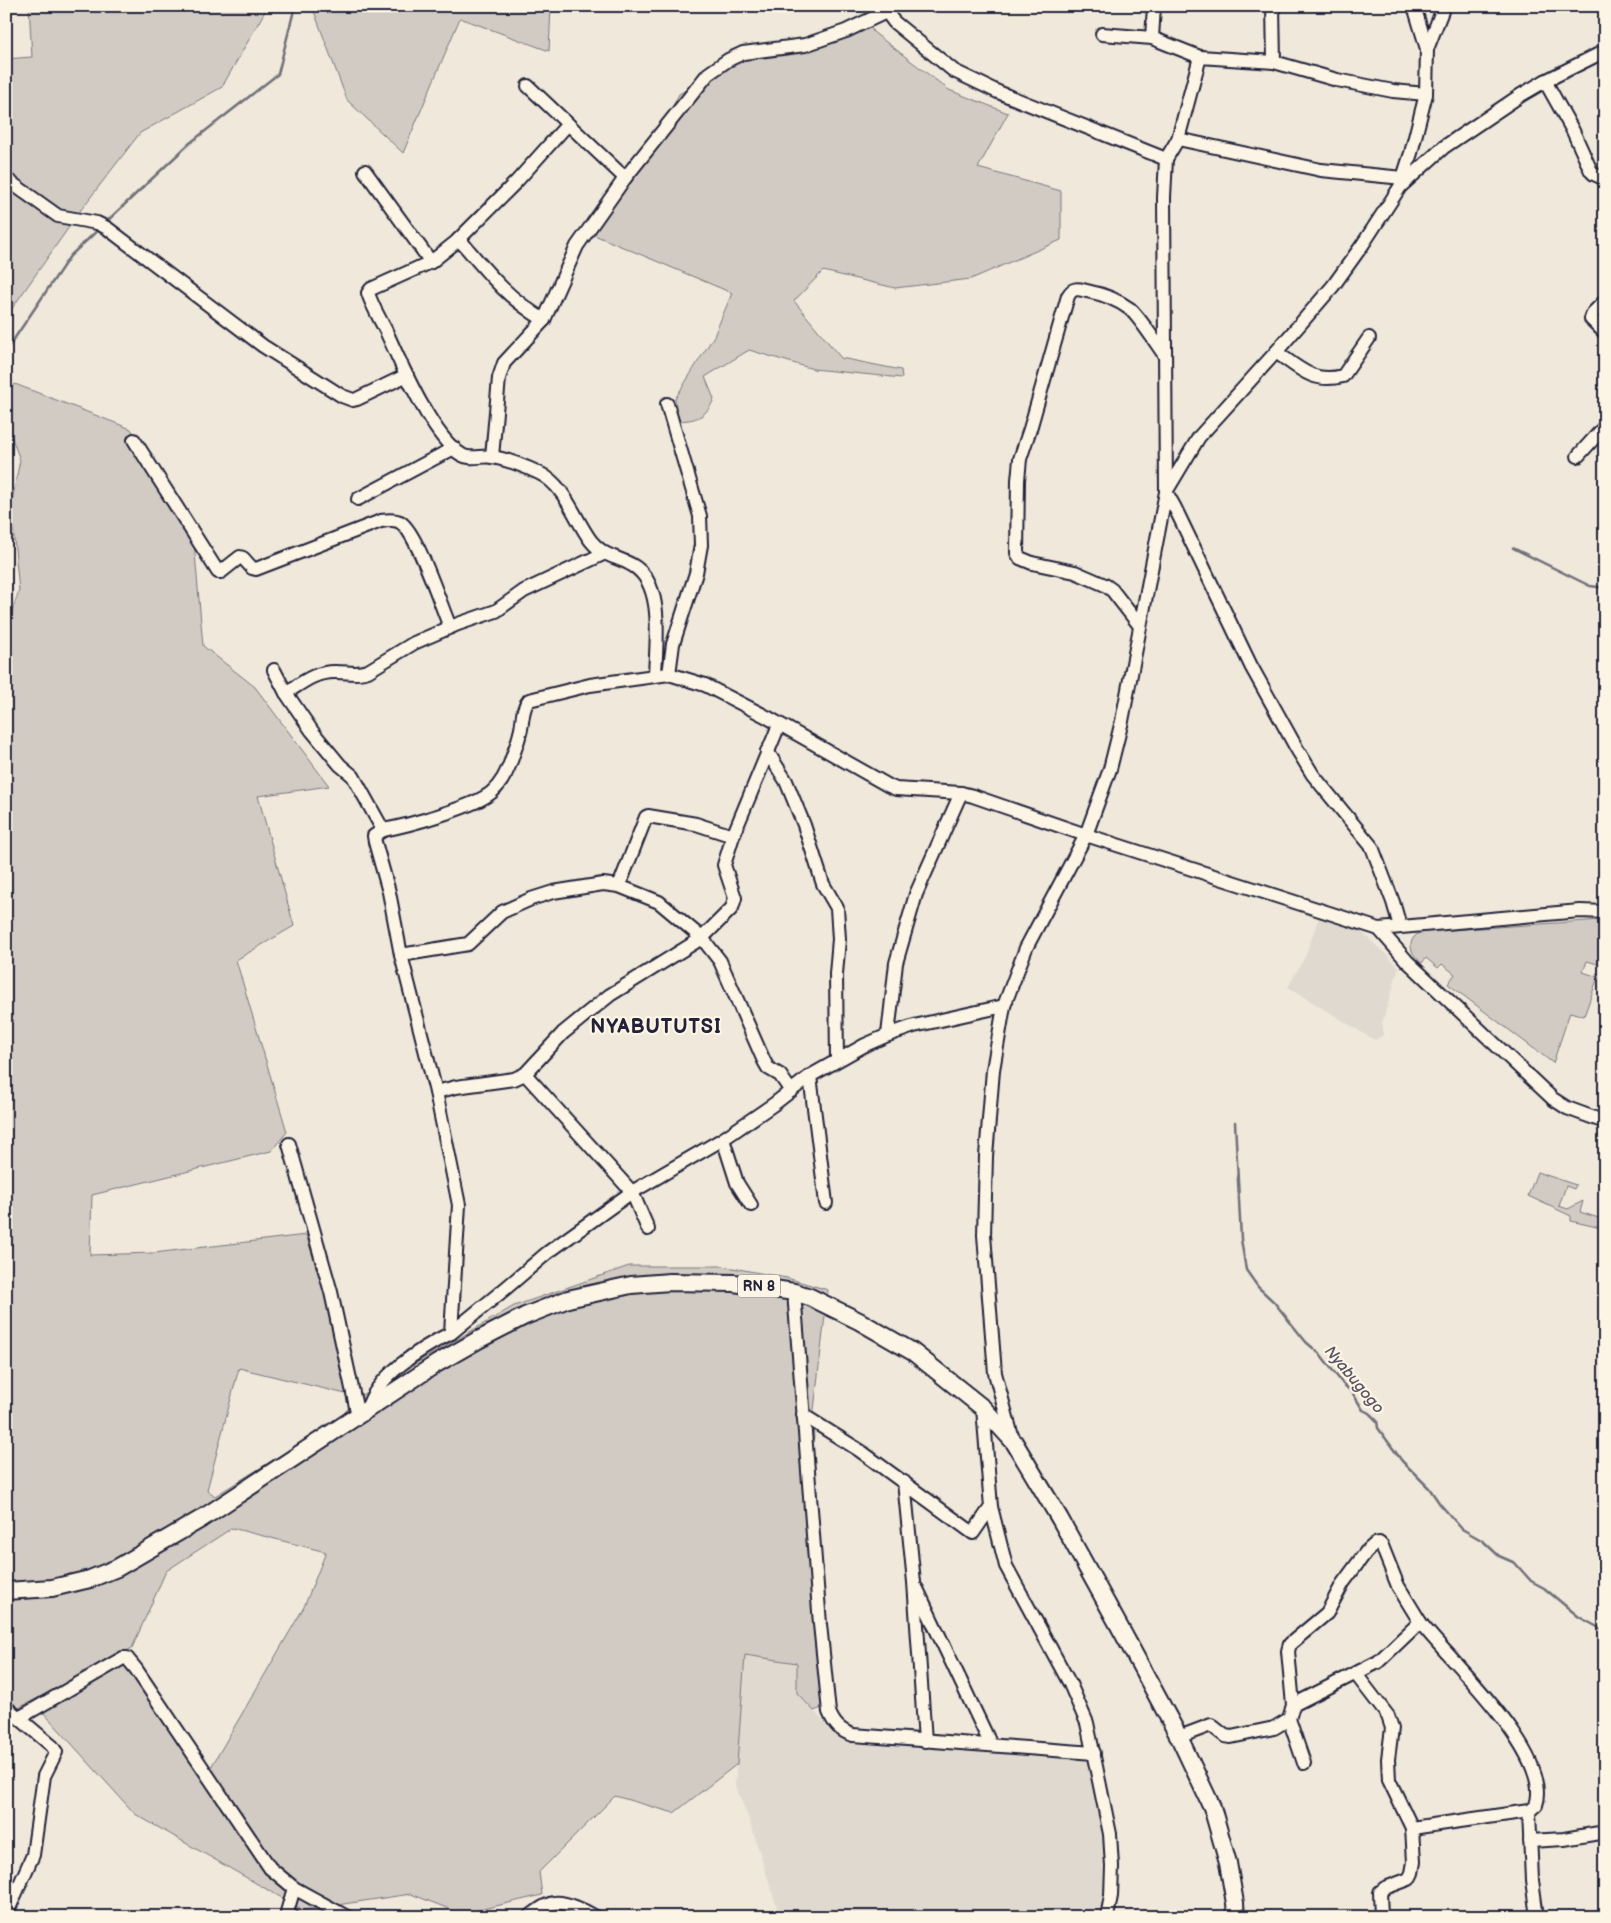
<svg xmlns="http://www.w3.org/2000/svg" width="1611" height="1923" font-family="'Balsamiq Sans',sans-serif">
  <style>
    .built { fill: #e0d9cf }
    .green { fill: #d1cbc3; stroke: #7a767f; fill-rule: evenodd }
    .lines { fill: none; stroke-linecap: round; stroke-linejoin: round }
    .stream { stroke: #716f79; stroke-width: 2.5 }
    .minor-casing { stroke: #22223b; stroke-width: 16 }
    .major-casing { stroke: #22223b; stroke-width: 20 }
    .minor { stroke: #fcf5e5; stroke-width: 12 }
    .major { stroke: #fcf5e5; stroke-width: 16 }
    .labels { text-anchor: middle; stroke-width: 4.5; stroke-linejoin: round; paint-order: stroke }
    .shield { fill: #fcf5e5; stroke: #63616e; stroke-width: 1 }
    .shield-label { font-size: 14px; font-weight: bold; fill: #22223b }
    .water-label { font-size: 16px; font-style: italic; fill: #575564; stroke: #fcf5e5 }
    .district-label { font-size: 20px; font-weight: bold; letter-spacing: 1px; fill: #22223b; stroke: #fcf5e5 }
  </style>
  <rect width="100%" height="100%" fill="#efe8db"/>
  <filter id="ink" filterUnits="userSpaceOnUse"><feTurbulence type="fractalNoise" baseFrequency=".02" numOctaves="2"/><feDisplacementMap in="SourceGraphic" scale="10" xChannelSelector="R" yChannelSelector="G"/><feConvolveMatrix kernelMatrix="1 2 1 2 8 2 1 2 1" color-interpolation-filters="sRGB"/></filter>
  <g filter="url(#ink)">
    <g class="built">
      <polygon points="1319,917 1362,932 1399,967 1382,1023 1384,1035 1374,1040 1288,987 1305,957"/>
      <polygon points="745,1655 797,1663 797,1693 835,1734 1092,1757 1104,1818 1103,1917 780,1917 750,1822 735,1786"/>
    </g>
    <g class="green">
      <polygon points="29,6 268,6 222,87 140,133 83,207 6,317 6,59 32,57"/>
      <polygon points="312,6 551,6 549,51 460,18 403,153 347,100"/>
      <path d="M869 23 873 32 949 90 1008 113 978 168 1061 191V240L971 279 895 288 823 271 794 301 841 358 901 370 902 378 813 369 749 350 705 377 714 399C706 417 697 420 678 421L675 399 714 336 732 293 592 234 649 152 679 94 743 56Z"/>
      <path d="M15 384 131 429 193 530 203 646 255 687 329 786 258 796 294 926 236 960 287 1132 271 1151 92 1195 90 1255 154 1253 306 1235 358 1397 514 1306 629 1266H722L787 1278 828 1290 813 1418 814 1439 802 1451 824 1707 814 1711 797 1693V1663L745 1655 737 1764 674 1813 615 1796 539 1872 542 1895 462 1914 411 1894 303 1910 135 1814 43 1712 133 1658 207 1774 304 1607 326 1552 232 1528 166 1571 132 1648 15 1710 6 1703V628L19 591 11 506 20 460 6 422V395ZM239 1368 358 1397 339 1419 215 1496 207 1490Z"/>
      <path d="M1601 920 1605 922V966L1587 961 1583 972 1598 977 1584 1016 1570 1012 1553 1063 1448 984 1455 974 1442 964 1438 968 1426 958 1422 963C1410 954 1405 940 1421 932Z"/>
      <polygon points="1537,1172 1576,1185 1574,1189 1566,1186 1559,1206 1568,1209 1583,1201 1580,1212 1605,1220 1605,1229 1571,1221 1571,1216 1528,1196"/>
    </g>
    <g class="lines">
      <g class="stream">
        <polyline points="106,222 190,143 278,74 295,6"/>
        <polyline points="6,351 70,256 99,229"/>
        <polyline points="1513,548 1590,586 1605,588"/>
        <polyline points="1235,1122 1241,1239 1246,1270 1258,1287 1274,1302 1306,1342 1321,1355 1343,1384 1352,1392 1363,1410 1369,1413 1377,1421 1378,1428 1402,1461 1429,1488 1440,1504 1462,1529 1483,1541 1499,1556 1515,1563 1531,1581 1544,1588 1579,1617 1605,1631"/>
      </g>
      <defs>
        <g id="minor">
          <polyline points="882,6 894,22 954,71 998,92 1166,159"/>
          <polyline points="1154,6 1152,38 1200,57"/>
          <polyline points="1273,6 1274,62"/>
          <polyline points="1414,6 1427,49"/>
          <polyline points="1102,34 1152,38"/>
          <polyline points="1545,81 1573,131 1591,171 1594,174 1605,179"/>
          <polyline points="528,86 625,178"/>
          <path d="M568 124 516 182 456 242 431 262 371 289 368 293C372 306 380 319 386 331 400 362 433 439 462 455 470 460 483 455 492 457 506 459 526 467 539 473 565 485 574 518 591 541 604 557 616 556 632 565 665 583 656 643 655 675"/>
          <polyline points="1178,139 1321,170 1403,178"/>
          <polyline points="365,171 431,262"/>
          <polyline points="6,179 58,216 97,223 107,228 263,346 342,396 353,400 357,399 407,375"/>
          <polyline points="1402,185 1444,147 1521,95 1545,81 1605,51"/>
          <path d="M459 239C488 273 505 296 544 320"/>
          <polyline points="1605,301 1593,313 1591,319 1605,333"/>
          <path d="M1276 352C1299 368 1313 384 1343 376L1369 338"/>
          <polyline points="667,404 700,516 701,545 696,573 673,644 669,674"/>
          <path d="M134 440 218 572H221L240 557 243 558 252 568 256 569 381 521C387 520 394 519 400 522 417 532 441 606 450 627"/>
          <polyline points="1578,456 1605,426"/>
          <polyline points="492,457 499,378 504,363 544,320 577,246 625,178 708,74 728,60 743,53 805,45 846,31 886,12"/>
          <polyline points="358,499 454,448"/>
          <path d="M1140 626 1112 590 1105 585 1075 572 1032 563 1020 558 1017 553 1018 480 1020 459 1030 429 1068 296C1073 287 1078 289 1087 291 1102 294 1118 300 1130 309 1141 319 1156 343 1165 356"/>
          <path d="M274 670 286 693 312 731 340 765 353 776 383 830C406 826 475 807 492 792 502 783 509 768 513 755 516 747 519 738 521 729 523 719 522 708 529 700L590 685 669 674 705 685 767 717 889 786 896 789 961 793 973 796 1086 835 1379 929 1580 911 1605 912"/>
          <path d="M286 693C303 682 316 671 337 672 348 672 357 675 368 671L414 643 458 624 496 611 524 591 603 554"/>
          <polyline points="767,751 786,781 804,825 823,884 837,908 839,939 836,974 837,1060"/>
          <polyline points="619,886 646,817 648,816 696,824 733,836 779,725"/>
          <polyline points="1400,926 1393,902 1372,847 1313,775 1297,749 1251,666 1175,508 1166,492 1199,437 1276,352 1333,286 1363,244 1400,187 1411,153 1426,94 1427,49 1444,6"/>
          <polyline points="1379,929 1407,961 1553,1099 1567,1108 1605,1122"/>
          <polyline points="401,955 468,944 502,912 531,899 553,892 603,884 619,886 659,902 702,938 720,961 764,1061 768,1068 780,1075 791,1091"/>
          <polyline points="888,1035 896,963 916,894 961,793"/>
          <polyline points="525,1074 632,1192 648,1229"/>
          <polyline points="810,1076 826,1203"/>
          <polyline points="436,1092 456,1087 514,1079 525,1074 563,1033 585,1015 610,995 702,938 732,908 735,898 724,865 733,836"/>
          <polyline points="723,1139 737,1183 751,1205"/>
          <polyline points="289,1144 331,1292 358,1416"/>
          <path d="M794 1292 820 1624 829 1712C834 1724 840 1731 853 1735L1094 1753"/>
          <polyline points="451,1333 506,1288 547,1253 632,1192 723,1139 774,1104 810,1076 865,1045 888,1035 914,1026 1004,1006"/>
          <polyline points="983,1408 991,1507 1006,1566 1070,1684 1087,1723 1110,1834 1112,1866 1111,1896 1107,1917"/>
          <path d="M367 1410C376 1376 421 1348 451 1333L459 1205 436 1092 401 955 389 892 375 842 374 836 383 830"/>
          <polyline points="803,1415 859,1450 973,1533 991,1507"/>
          <polyline points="1013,1440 995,1373 984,1235 986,1156 993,1070 1004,1006 1026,948 1086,835 1110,769 1122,721 1166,492 1164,197 1166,159 1178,139 1200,57 1274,62 1337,80 1393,91 1426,94"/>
          <polyline points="904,1482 914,1582 925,1741"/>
          <polyline points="917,1589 991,1745"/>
          <polyline points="1355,1673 1388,1716 1392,1728 1388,1759 1389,1780 1412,1828 1414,1862 1412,1873 1409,1879 1385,1888 1380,1892 1381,1917"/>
          <path d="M1293 1705 1378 1662 1420 1622C1448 1659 1554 1755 1536 1805L1529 1811"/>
          <polyline points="6,1707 52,1746 56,1752 44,1776 33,1855 6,1915"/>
          <polyline points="19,1718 123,1658 127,1658 136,1669 270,1868 294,1888 347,1917"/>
          <polyline points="1179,1737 1211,1725 1225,1736 1231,1737 1274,1728 1289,1719"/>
          <polyline points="1304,1763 1289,1719 1293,1705 1288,1651 1290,1644 1327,1613 1343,1583 1366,1552 1375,1544 1379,1543 1382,1546 1398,1586 1420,1622"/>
          <polyline points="1412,1828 1529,1811 1532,1880 1537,1917"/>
          <polyline points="1530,1841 1564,1839 1605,1832"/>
          <polyline points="293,1917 287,1912 294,1888"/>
          <path d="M529 1917C536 1912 545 1904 554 1903 565 1901 586 1911 596 1917"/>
        </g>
        <polyline id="major" points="6,1591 52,1588 90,1579 117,1568 201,1519 436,1364 478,1340 525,1316 568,1299 631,1285 670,1282 734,1283 794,1292 810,1297 859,1321 913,1352 983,1408 1014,1442 1060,1519 1124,1635 1179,1737 1212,1807 1228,1863 1235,1903 1236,1917"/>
      </defs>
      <use href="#minor" class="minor-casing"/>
      <use href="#major" class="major-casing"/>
      <use href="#minor" class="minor"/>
      <use href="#major" class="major"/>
    </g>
  </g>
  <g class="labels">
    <rect class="shield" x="738" y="1274.5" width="42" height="23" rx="4"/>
    <g class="shield-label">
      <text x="759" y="1291">RN 8</text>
    </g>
    <g class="water-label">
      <text transform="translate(1355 1379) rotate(50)" y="6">Nyabugogo</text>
    </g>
    <g class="district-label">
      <text x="656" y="1033">NYABUTUTSI</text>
    </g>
  </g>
  <rect width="1611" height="1923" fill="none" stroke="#fcf5e5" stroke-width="25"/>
  <rect x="12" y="12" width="1586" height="1898" fill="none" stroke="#22223b" stroke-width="2" filter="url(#ink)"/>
</svg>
